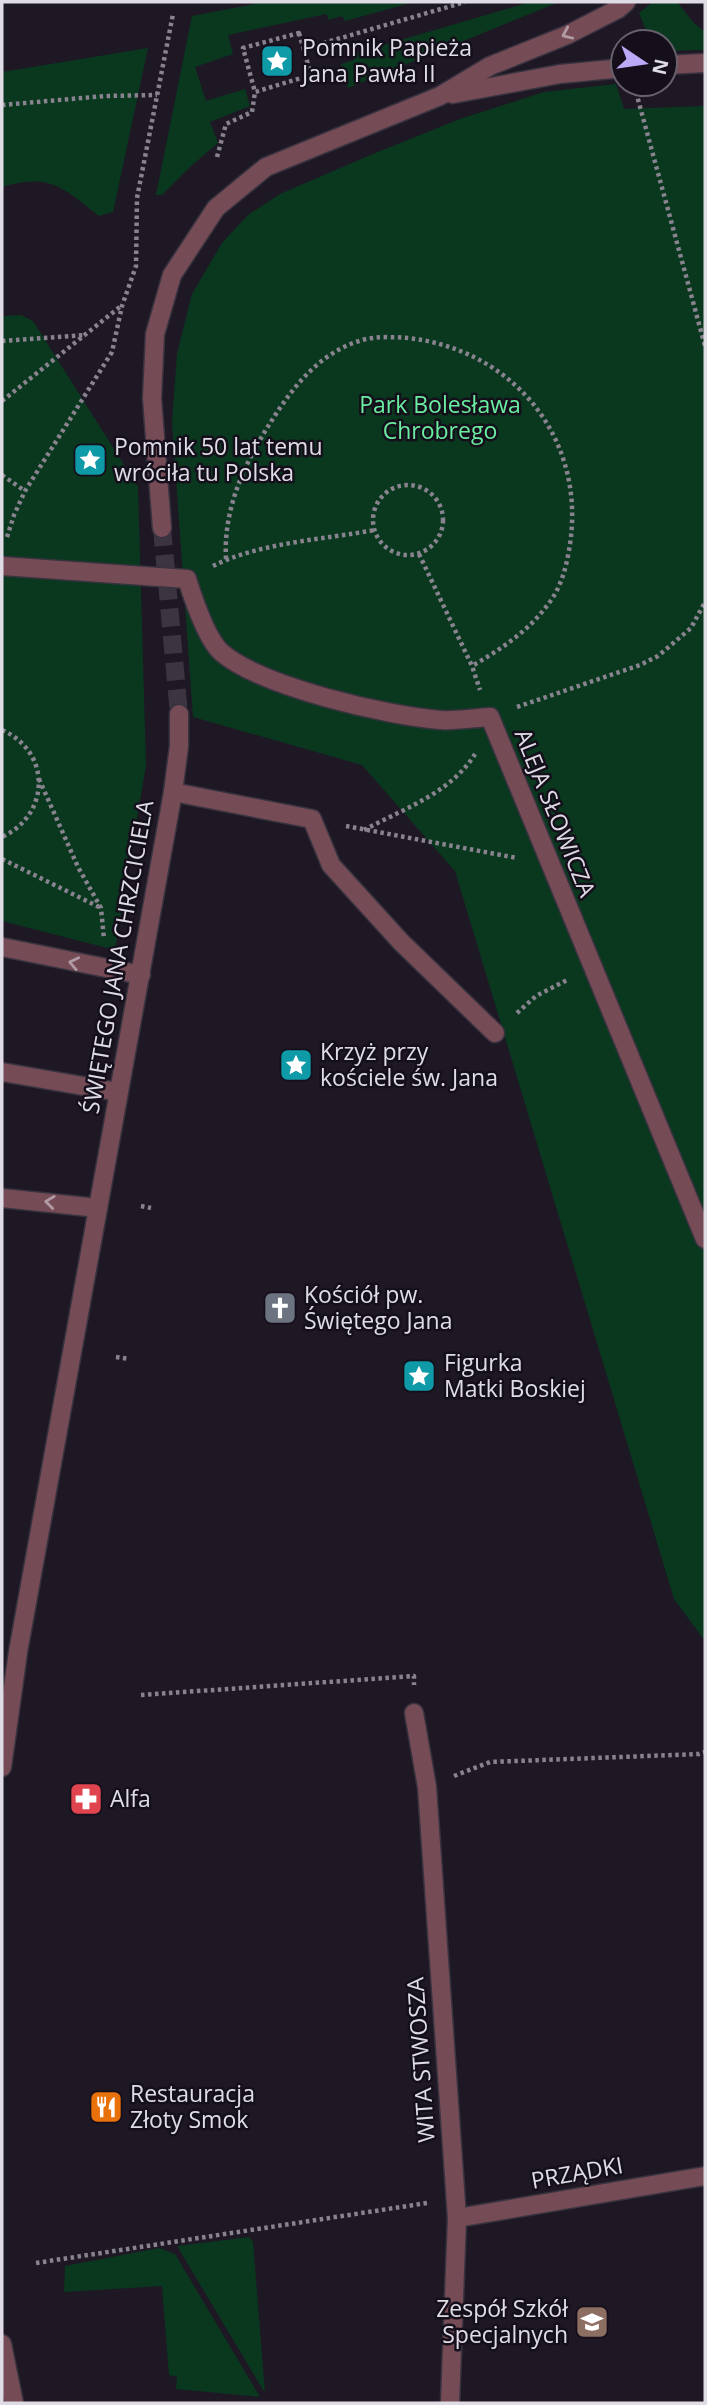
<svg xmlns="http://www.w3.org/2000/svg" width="707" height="2405" font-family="'Open Sans',sans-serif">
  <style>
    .green { fill: #09381f }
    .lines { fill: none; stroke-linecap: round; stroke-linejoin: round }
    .minor-tunnel { stroke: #3b3542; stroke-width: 18; stroke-dasharray: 18 9; stroke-linecap: butt }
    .minor-casing { stroke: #393340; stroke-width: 21 }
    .path { stroke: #88838e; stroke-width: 4.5; stroke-dasharray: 3.5 3.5; stroke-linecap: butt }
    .minor { stroke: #754b55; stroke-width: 18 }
    .oneway { stroke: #b09ba4 }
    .labels { text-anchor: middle; stroke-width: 5; stroke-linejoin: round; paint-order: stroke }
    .poi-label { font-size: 23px; fill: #e0dce5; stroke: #150f1c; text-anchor: start }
    .park-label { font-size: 23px; fill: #6aeda0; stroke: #150f1c }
    .street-label { font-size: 23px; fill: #e0dce5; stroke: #150f1c }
  </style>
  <rect width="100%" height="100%" fill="#1e1825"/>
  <g class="green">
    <polygon points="265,2 414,2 345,21 342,16 329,20 326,14 228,35 233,54 195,67 206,101 245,89 250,106 210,122 218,143 190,167 162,195 156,195 192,16"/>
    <polygon points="530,2 559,2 348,88 341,64 354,60 353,54"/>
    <polygon points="653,2 677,2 693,22 705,32 705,50 665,51 665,42 651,42 639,13"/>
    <path d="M148 48 113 212 99 216C62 187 50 173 2 187V72Z"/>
    <polygon points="616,84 624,109 705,106 705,1641 674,1599 455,871 362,765 193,717 172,422 177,354 192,294 222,243 248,215 280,194 368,156 460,119 544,92"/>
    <polygon points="21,315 33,321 138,487 146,765 115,950 2,921 2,316"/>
    <polygon points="249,2237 253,2242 265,2393 177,2246"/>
    <polygon points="159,2248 175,2254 260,2397 176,2389 177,2377 169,2375 162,2286 64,2292 65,2266"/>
  </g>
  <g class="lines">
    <polyline class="minor-tunnel" points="162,528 179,714"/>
    <defs>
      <g id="minor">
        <polyline points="665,65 705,63"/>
        <polyline points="453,94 560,74 623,68"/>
        <polyline points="162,528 152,398 155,334 172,275 216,208 266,167 440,96 490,66 567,35 618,9 626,2"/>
        <path d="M2 566 187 579C193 598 207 639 221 652 261 687 388 716 441 720 457 721 474 718 490 717L705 1239"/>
        <polyline points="173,792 312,819 331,865 401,942 495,1033"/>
        <polyline points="2,947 141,975"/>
        <polyline points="2,1072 118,1092"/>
        <polyline points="2,1198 98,1208"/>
        <polyline points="414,1713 427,1787 457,2218 450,2403"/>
        <polyline points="2,1767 18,1652 173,792 179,746 179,714"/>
        <polyline points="457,2218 705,2176"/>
        <polyline points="2,2344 14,2403"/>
      </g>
    </defs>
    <use href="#minor" class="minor-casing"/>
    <g class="path">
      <polygon points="299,33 311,75 255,92 243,48"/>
      <polyline points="303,49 465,2"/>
      <polyline points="636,92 705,346"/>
      <polyline points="2,105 105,96 157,95"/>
      <polyline points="217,157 226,124 252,112 255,92"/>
      <polyline points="2,341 85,335"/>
      <polyline points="2,401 121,306"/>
      <polyline points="2,475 25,491"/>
      <circle cx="408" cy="520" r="35"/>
      <polyline points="7,537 14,515 25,491 112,352 122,306 136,266 137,198 173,14"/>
      <polyline points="419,554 472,666 480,690"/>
      <path d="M226 559C223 507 246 460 274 417 295 384 321 353 359 341 375 335 406 337 422 340 521 358 585 444 570 544 567 564 562 586 549 603 529 631 501 649 472 666"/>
      <path d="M213 566C258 543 325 539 375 530"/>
      <polyline points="517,707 640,665 658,656 691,628 705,602"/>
      <path d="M2 730C52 752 50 815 2 837"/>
      <polyline points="39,779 78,867 101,908 104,939"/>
      <polyline points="346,826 517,858"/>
      <path d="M364 830C403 809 451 793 475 754"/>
      <polyline points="2,859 101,908"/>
      <polyline points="517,1013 536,996 567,980"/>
      <polyline points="141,1206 151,1208"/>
      <polyline points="116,1357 129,1359"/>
      <polyline points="141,1695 414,1676 414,1685"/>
      <polyline points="454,1776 490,1762 699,1754 705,1752"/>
      <polyline points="36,2263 427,2203"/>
    </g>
    <use href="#minor" class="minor"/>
  </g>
  <defs><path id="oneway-chevron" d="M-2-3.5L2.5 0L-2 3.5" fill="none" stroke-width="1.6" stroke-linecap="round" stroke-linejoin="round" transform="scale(1.75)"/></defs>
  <g class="oneway">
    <use href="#oneway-chevron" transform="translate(567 34) rotate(156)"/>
    <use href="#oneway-chevron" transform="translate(74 963) rotate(-168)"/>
    <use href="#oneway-chevron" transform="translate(50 1202) rotate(-173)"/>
  </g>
  <defs>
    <symbol id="sight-square" viewBox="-11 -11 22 22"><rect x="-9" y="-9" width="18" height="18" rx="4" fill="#0f9aa8" stroke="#150f1c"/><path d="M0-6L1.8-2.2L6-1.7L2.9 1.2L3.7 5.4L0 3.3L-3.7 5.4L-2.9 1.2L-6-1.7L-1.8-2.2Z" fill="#fff"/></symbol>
    <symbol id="church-square" viewBox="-11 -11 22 22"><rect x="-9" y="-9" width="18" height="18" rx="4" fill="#6b7280" stroke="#150f1c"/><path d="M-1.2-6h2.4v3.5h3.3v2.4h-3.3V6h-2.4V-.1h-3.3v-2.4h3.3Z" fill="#fff"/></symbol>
    <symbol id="pharmacy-square" viewBox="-11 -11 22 22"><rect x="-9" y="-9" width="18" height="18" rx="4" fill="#e0444e" stroke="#150f1c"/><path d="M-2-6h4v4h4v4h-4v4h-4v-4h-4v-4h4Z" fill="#fff"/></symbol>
    <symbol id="restaurant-square" viewBox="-11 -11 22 22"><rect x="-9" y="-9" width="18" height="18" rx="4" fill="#e8710a" stroke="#150f1c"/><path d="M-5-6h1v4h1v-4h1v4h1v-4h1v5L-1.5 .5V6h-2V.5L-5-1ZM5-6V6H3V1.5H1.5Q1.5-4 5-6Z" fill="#fff"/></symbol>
    <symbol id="school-square" viewBox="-11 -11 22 22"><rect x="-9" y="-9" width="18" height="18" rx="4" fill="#8d6e63" stroke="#150f1c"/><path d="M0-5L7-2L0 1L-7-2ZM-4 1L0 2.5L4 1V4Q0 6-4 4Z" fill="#fff"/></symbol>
  </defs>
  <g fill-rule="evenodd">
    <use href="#sight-square" x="258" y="42" width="38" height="38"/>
    <use href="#sight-square" x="71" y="441" width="38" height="38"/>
    <use href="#sight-square" x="277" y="1046" width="38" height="38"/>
    <use href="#church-square" x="261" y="1289" width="38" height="38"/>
    <use href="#sight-square" x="400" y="1357" width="38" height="38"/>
    <use href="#pharmacy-square" x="67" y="1780" width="38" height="38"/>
    <use href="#restaurant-square" x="87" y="2088" width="38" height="38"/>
    <use href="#school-square" x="573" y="2303" width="38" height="38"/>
  </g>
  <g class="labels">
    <g class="poi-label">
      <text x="302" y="56">Pomnik Papieża<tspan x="302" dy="26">Jana Pawła II</tspan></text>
      <text x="114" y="455">Pomnik 50 lat temu<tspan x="114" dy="26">wróciła tu Polska</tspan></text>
      <text x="320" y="1060">Krzyż przy<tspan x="320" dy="26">kościele św. Jana</tspan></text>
      <text x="304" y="1303">Kościół pw.<tspan x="304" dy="26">Świętego Jana</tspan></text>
      <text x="444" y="1371">Figurka<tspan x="444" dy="26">Matki Boskiej</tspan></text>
      <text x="110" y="1807">Alfa</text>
      <text x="130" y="2102">Restauracja<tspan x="130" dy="26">Złoty Smok</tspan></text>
      <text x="568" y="2317" text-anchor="end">Zespół Szkół<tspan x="568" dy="26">Specjalnych</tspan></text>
    </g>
    <g class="park-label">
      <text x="440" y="413">Park Bolesława<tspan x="440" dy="26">Chrobrego</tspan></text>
    </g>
    <g class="street-label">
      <text transform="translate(555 813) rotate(68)" y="8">ALEJA SŁOWICZA</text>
      <text transform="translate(118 957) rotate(-80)" y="8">ŚWIĘTEGO JANA CHRZCICIELA</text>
      <text transform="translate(421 2060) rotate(-94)" y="8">WITA STWOSZA</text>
      <text transform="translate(577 2173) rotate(-10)" y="8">PRZĄDKI</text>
    </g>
  </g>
  <rect width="707" height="2405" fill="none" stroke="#e0dce5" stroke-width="7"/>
  <g transform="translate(644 63) rotate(103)"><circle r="33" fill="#150f1c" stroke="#66616c" stroke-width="2"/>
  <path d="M0-5L12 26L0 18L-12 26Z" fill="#bbaaf6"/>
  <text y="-10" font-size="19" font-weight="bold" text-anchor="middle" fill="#e0dce5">N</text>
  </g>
</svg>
